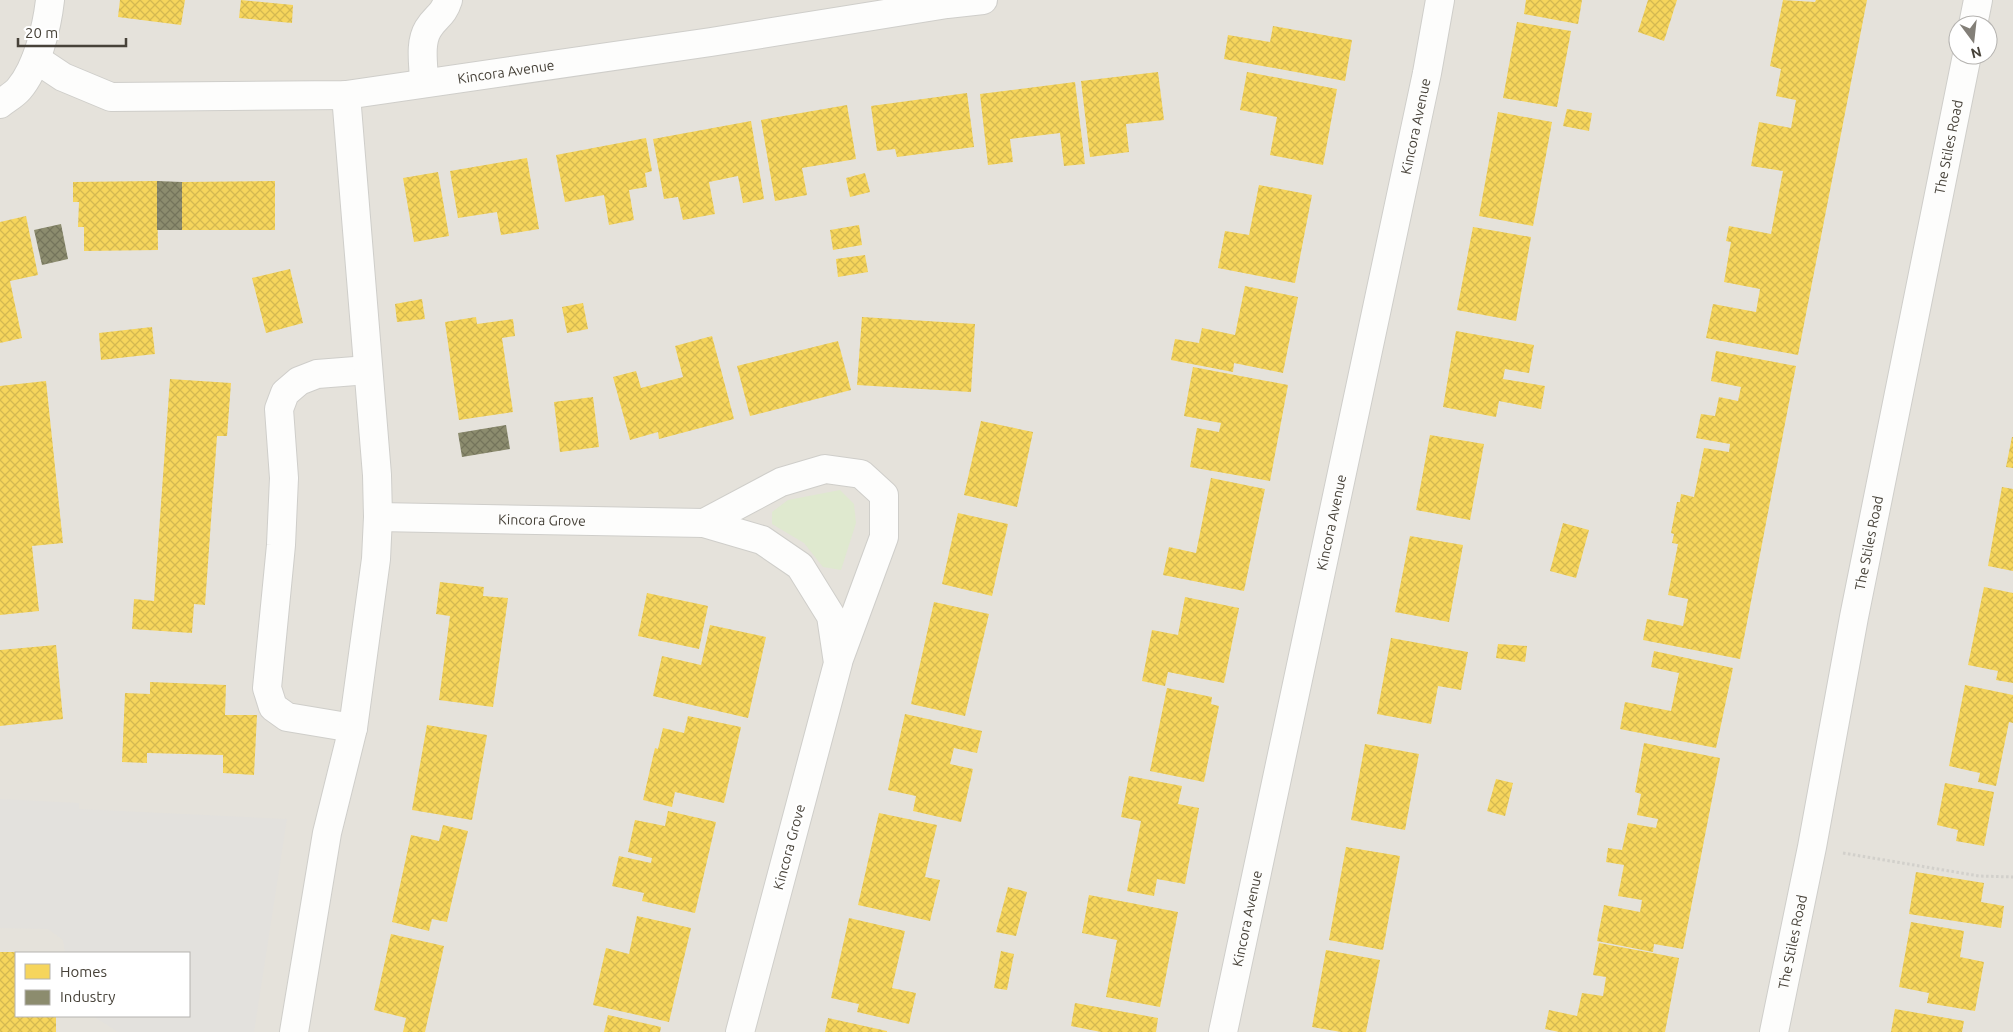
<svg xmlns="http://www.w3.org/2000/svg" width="2013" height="1032" font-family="Ubuntu,sans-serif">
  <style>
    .residential { fill: #e5e2db; fill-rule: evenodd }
    .green { fill: #dfe9cf }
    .parking { fill: #e3e1dd }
    .homes { fill: url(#homes-cross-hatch) }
    .industry { fill: url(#industry-cross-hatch) }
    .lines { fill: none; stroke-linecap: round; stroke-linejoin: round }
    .minor-casing { stroke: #cfceca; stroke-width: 30 }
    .path { stroke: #d2d0cb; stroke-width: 3; stroke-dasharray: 2.5 2.5; stroke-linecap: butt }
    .minor { stroke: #fdfdfc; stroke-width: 28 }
    .labels { text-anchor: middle; stroke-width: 5; stroke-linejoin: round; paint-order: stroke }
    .street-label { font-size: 14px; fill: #474239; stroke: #fff }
  </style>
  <defs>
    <pattern id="homes-cross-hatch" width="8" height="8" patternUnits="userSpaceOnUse" patternTransform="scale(1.25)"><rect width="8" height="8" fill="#f6d55c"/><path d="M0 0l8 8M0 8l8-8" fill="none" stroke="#d4b851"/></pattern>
    <pattern id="industry-cross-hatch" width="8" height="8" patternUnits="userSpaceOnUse" patternTransform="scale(1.25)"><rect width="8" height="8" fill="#8c8c6e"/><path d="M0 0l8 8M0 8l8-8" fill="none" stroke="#74745b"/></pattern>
  </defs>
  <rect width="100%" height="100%" fill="#f2f0ec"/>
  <path class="residential" d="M0 0H2013V1032H0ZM1958 25H1988V55H1958ZM16 953H189V1016H16Z"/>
  <polygon class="green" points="840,490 854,504 856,523 841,570 823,567 804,543 772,524 772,512 788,500"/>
  <polygon class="parking" points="0,799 79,803 79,809 287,819 254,1032 118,1032 93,1016 189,1016 189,953 65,953 63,940 48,929 0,928"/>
  <g class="homes">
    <polygon points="120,0 185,0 181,25 118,17"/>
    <polygon points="241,0 293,5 292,23 239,18"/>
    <polygon points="1526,0 1582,0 1578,24 1524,14"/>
    <polygon points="1648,0 1677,0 1664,41 1638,32"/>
    <polygon points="1783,0 1815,2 1816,0 1867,0 1798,355 1706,338 1713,304 1756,312 1760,289 1724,282 1731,242 1726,241 1729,226 1771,234 1783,171 1751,166 1759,122 1791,128 1796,100 1776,96 1781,69 1770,66"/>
    <polygon points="1517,22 1571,31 1557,107 1503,98"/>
    <polygon points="1273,26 1352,40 1345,81 1224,59 1228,35 1270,42"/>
    <polygon points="1158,72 1164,120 1126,124 1129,152 1090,157 1081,81"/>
    <polygon points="1247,72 1337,89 1323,165 1270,155 1277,117 1240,110"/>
    <polygon points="1075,82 1085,164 1064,166 1060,133 1010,139 1013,162 988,165 980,94"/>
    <polygon points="967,93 974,147 897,157 895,149 877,151 871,106"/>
    <polygon points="847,105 856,159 802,168 807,195 775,201 761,120"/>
    <polygon points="1567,109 1592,113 1589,131 1563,126"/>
    <polygon points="1498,112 1552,122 1533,226 1479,216"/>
    <polygon points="751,121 764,199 743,203 738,176 709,182 715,214 683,220 678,197 664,199 653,139"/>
    <polygon points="646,138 652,171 645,173 647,187 629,190 634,220 609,225 604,195 565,202 556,155"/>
    <polygon points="527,158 539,229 501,235 497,212 458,218 450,171"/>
    <polygon points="438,172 449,236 414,242 403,178"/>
    <polygon points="865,173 870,192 850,197 846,178"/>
    <polygon points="157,181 158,250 84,251 84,227 78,227 79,202 73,202 73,182"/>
    <polygon points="275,181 275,230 182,230 182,182"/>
    <polygon points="1259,185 1312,195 1295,283 1218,268 1225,231 1249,235"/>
    <polygon points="26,216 38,275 10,281 22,338 0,343 0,222"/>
    <polygon points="859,225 862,245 833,250 830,230"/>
    <polygon points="1473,227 1531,237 1516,321 1457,310"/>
    <polygon points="865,255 868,272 838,277 836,259"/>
    <polygon points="290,269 303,323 266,333 252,278"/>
    <polygon points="1245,286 1298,297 1283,373 1234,363 1233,372 1171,360 1175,339 1199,343 1202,328 1235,335"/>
    <polygon points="422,299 425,319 397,322 395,304"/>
    <polygon points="583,303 588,329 567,333 562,307"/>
    <polygon points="476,317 477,324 513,319 515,336 502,338 513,412 459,420 445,322"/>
    <polygon points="862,317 975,324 971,392 857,385"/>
    <polygon points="152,327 155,354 101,360 99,333"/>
    <polygon points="1456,331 1534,345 1529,373 1505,369 1503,379 1545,386 1541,409 1499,401 1496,417 1443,407"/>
    <polygon points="712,336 734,419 659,439 658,432 630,440 613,377 636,371 641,388 683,377 675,346"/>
    <polygon points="838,341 851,390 750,416 737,366"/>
    <polygon points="1716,351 1796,366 1740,659 1643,640 1647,619 1683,626 1688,599 1668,595 1678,544 1672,543 1674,534 1671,533 1677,502 1680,502 1681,494 1694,497 1704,448 1729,452 1730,444 1696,438 1701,414 1715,416 1719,397 1738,401 1741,387 1711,381"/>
    <polygon points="1193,367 1288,385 1270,481 1190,467 1197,428 1219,432 1221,423 1184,416"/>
    <polygon points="170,379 231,383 227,436 217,436 205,605 194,604 192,633 132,629 134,599 154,601"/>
    <polygon points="46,381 63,543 32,546 39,611 0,615 0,386"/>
    <polygon points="593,397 599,447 560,452 554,402"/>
    <polygon points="981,421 1033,432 1017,507 964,495"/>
    <polygon points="1430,435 1484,444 1470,520 1416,510"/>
    <polygon points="2012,437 2013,437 2013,468 2006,467"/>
    <polygon points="1211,478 1265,489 1244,591 1163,575 1169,547 1196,553"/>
    <polygon points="2002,487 2013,489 2013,571 1988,566"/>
    <polygon points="958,513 1008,524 992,596 942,584"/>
    <polygon points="1563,523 1589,530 1576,578 1550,571"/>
    <polygon points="1410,536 1463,545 1449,622 1395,612"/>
    <polygon points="440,582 484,587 483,596 508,598 493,707 439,700 450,616 436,614"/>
    <polygon points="1984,587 2013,593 2013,683 1996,680 1998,671 1968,665"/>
    <polygon points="647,593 708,606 699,649 638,636"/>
    <polygon points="1185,597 1239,608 1224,683 1168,672 1165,686 1142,681 1152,630 1178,635"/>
    <polygon points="934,602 989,614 965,716 911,704"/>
    <polygon points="710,625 766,637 748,718 653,696 662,656 701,665"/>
    <polygon points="1391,638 1468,652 1461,690 1438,686 1431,724 1377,714"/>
    <polygon points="1498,644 1527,646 1525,662 1496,658"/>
    <polygon points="56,645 63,719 0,726 0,650"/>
    <polygon points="1654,651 1733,668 1716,748 1620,729 1625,702 1671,711 1679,673 1651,667"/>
    <polygon points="150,682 226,685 225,715 257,715 254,775 223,773 223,755 147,753 147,763 122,762 125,693 150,694"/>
    <polygon points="1965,685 2013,695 2013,723 2009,722 1996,786 1978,782 1980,773 1949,766"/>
    <polygon points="1167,688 1212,697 1211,704 1219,706 1204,782 1150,771"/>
    <polygon points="905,714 982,731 977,753 954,748 950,764 973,769 961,822 913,811 916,796 888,790"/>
    <polygon points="688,716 741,727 724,803 675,792 672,807 643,800 655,748 658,749 663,728 684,733"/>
    <polygon points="427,725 487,735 472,820 412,810"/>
    <polygon points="1644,743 1720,758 1683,949 1654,944 1653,952 1597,941 1604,905 1640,912 1642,900 1618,896 1624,865 1606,862 1608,848 1622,850 1628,823 1656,828 1658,819 1637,815 1641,794 1635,792"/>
    <polygon points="1365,744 1419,754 1405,830 1351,820"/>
    <polygon points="1129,776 1182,786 1178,804 1199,808 1185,884 1157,879 1154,896 1127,891 1141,821 1121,817"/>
    <polygon points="1496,779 1513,783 1505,816 1487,811"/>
    <polygon points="1945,783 1994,792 1984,846 1956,841 1958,830 1937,825"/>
    <polygon points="668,811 716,822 695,913 642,901 644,893 612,886 619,856 651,863 652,858 628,852 635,820 665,826"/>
    <polygon points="879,813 937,825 925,877 940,880 930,921 858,905"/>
    <polygon points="443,825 468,831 447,922 432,919 429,931 392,922 411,835 439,841"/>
    <polygon points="1346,847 1400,856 1383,950 1329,940"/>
    <polygon points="1916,872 1984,883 1981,902 2004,906 2001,928 1909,914"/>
    <polygon points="1008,887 1027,892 1016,936 996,932"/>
    <polygon points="1089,895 1178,912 1160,1007 1106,997 1117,940 1082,933"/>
    <polygon points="637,916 691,928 669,1022 593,1005 606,948 629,954"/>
    <polygon points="849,918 905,931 892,988 916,993 909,1024 857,1012 859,1004 831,998"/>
    <polygon points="1911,922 1964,931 1960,957 1984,962 1975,1011 1927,1003 1929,993 1899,987"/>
    <polygon points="391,934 444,946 425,1032 403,1032 406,1018 374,1010"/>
    <polygon points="1599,943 1679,958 1665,1032 1559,1032 1545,1029 1549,1010 1577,1016 1582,993 1603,996 1606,977 1593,975"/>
    <polygon points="1326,950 1380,960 1366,1032 1341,1032 1312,1027"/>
    <polygon points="1001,951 1014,954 1007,990 994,988"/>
    <polygon points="0,952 16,952 16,1016 56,1016 56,1032 0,1032"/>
    <polygon points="1075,1003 1158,1018 1156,1032 1101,1032 1071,1026"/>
    <polygon points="1895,1009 1964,1021 1962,1032 1891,1032"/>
    <polygon points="608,1015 661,1027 660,1032 604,1032"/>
    <polygon points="828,1018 887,1031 887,1032 825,1032"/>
  </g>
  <g class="industry">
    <polygon points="157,181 182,182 182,230 157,230"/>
    <polygon points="61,224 68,259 42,265 34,230"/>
    <polygon points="506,425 510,449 462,457 458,433"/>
  </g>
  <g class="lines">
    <defs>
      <g id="minor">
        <polyline points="1973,25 1978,0"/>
        <path id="s1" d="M36 59 63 77 111 97 346 95 711 42 947 4 983 0"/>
        <path d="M424 83C424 66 419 44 428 29 436 16 443 16 448 0"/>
        <path d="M0 104C6 99 14 95 19 89 37 68 47 27 50 0"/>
        <path id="s2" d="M378 517 704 523 762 540 800 566 831 616 838 663 740 1032"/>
        <polyline points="704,523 781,482 825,469 861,474 884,495 884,537 839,659"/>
        <polyline points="353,728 287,717 273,707 267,688 281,545 284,478 279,409 285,393 299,381 317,374 368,370"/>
        <polyline points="294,1032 327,833 353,728 376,559 378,517 377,475 346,95"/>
        <path id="s3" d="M1223 1032 1427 73 1440 0"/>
        <path id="s4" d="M1774 1032 1812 847 1854 617 1967 55"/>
      </g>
    </defs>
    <use href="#minor" class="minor-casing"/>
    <polyline class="path" points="1843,853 1979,876 2013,877"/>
    <use href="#minor" class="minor"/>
  </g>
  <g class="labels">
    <g class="street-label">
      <text dy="5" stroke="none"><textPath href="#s1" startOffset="481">Kincora Avenue</textPath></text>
      <text dy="5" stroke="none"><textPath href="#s3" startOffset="926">Kincora Avenue</textPath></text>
      <text dy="5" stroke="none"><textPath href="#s4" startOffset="902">The Stiles Road</textPath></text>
      <text dy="5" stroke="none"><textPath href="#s2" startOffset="164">Kincora Grove</textPath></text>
      <text dy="5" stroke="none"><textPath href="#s3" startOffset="521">Kincora Avenue</textPath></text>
      <text dy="5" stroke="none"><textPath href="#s4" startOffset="498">The Stiles Road</textPath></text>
      <text transform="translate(789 847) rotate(-75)" y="5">Kincora Grove</text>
      <text dy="5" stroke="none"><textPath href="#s3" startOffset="116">Kincora Avenue</textPath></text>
      <text dy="5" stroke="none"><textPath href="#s4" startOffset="92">The Stiles Road</textPath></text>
    </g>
  </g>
  <rect x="15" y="952" width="175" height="65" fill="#ffffff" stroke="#b5b3b0"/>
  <rect x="25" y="964" width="25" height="15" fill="#f6d55c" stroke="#b5b3b0"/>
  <text x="60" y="977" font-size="15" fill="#474239">Homes</text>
  <rect x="25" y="990" width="25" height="15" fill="#8c8c6e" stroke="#b5b3b0"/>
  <text x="60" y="1002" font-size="15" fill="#474239">Industry</text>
  <g transform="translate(1973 40) rotate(165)"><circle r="24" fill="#ffffff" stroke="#b5b3b0"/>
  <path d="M0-4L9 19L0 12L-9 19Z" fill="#837f78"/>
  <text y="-8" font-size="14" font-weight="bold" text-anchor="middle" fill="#474239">N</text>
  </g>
  <path d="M18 38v8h108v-8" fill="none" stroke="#474239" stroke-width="2.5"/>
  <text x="25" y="38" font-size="15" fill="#474239" stroke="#ffffff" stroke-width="4" paint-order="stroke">20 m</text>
</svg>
